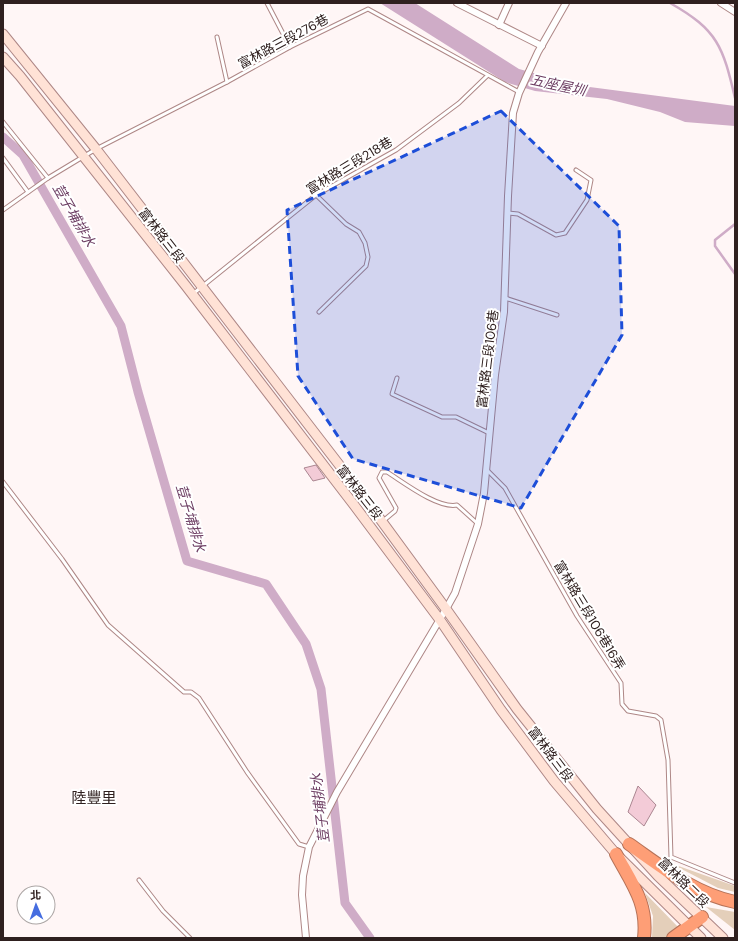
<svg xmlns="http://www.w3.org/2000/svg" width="738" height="941" font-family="'DM Sans','Noto Sans TC',sans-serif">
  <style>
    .green { fill: #e4cfba }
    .water { fill: #cfacc7 }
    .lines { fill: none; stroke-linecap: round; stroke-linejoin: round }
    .stream { stroke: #cfacc7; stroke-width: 2.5 }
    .canal { stroke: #cfacc7; stroke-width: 9 }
    .building { fill: #f3cbd7; stroke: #ab8691 }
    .lane-casing { stroke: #ae8786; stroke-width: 5 }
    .street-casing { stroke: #ae8786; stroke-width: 8 }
    .secondary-casing { stroke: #ae8786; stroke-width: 11 }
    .highway-casing { stroke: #b67258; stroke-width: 14 }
    .lane { stroke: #fff; stroke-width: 3 }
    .street { stroke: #fff; stroke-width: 6 }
    .secondary { stroke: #ffe2d6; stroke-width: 9 }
    .highway { stroke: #fe9e76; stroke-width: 12 }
    .marked { fill: #1d4ed8; fill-opacity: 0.2; stroke: #1d4ed8; stroke-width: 3; stroke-dasharray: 8 5; stroke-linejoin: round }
    .labels { text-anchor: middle; stroke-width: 4; stroke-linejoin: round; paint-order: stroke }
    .street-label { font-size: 13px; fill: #2f201f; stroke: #fff }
    .water-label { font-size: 14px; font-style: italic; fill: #6d3e63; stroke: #fff }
    .quarter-label { font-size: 15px; fill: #2f201f; stroke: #fff }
  </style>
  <rect width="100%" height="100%" fill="#fff6f6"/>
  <g class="green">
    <polygon points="670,863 735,886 735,892 718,888"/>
    <polygon points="645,893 678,927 665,938 652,938 653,916"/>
    <polygon points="706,907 735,912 735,930"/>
  </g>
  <polygon class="water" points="380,3 415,3 519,69 582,86 735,106 735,126 685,122 660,112 607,99 535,91 505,82"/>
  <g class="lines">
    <g class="stream">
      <path d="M670 3C718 30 723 47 735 98"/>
      <polyline points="735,224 715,240 715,246 735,274"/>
    </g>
    <polyline class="canal" points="3,137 23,155 121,326 138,392 187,561 266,584 306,644 321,689 345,903 370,938"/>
  </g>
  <g class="building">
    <polygon points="316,465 325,478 313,481 304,468"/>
    <polygon points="638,786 656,805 644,826 628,812"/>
  </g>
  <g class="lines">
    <defs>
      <g id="lane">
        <polyline points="267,3 290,47"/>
        <polyline points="217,37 227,82"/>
        <polyline points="3,122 48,178"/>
        <polyline points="3,158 28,192"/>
        <polyline points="316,195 346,224 359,232 365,243 368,257 366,266 319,312"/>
        <polyline points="3,210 48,178 96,149 227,82 290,47 368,9 519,92"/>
        <polyline points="508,213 518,214 556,235 565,233 587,200 591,180 576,170"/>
        <polyline points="194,293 316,195 396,150 459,103 487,76"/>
        <polyline points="505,298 557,315"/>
        <polyline points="397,378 392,394 442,417 456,417 489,433"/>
        <polyline points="487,470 505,488 577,616 621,683 622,704 628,711 656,716 661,720 668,760 671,857 735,883"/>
        <polyline points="3,482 62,559 108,625 184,692 191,692 199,698 247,772 299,844 309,847"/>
        <path d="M383 521 395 511 396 508 379 478 382 472H387C403 482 438 509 457 505L478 524"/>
        <polyline points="139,880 163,911 190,938"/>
      </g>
      <g id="street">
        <polyline points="457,3 542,46"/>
        <polyline points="721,3 735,12"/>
        <polyline points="499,25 509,3"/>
        <polyline points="306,938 302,895 303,876 309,847 337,792 446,609 455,593 478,524 484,493 495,375 504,312 508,196 513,113 519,93 538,52 566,3"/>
      </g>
      <g id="secondary">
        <polyline points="3,34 96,149 364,497 446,609 517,709 597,809 658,876 723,938"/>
        <polyline points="3,57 20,76 186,286 354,505 440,620 501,710 554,781 616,854 701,938"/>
      </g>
      <g id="highway">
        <path d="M629 844C662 867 695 894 735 902"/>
        <path d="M616 854C632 884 648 903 644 938"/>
        <polyline points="673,938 702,917"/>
      </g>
    </defs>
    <use href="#lane" class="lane-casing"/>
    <use href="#street" class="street-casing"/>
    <use href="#secondary" class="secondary-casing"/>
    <use href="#highway" class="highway-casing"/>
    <use href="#lane" class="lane"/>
    <use href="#street" class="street"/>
    <use href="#secondary" class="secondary"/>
    <use href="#highway" class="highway"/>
  </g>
  <path class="marked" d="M501 111 619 226 622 335 521 508 353 459 298 376 287 210Z"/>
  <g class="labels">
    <g class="street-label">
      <text transform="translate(283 41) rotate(-28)" y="5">富林路三段276巷</text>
      <text transform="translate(349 165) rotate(-31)" y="5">富林路三段218巷</text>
      <text transform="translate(162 235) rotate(52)" y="5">富林路三段</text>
      <text transform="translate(487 359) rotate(-83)" y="5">富林路三段106巷</text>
      <text transform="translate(360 492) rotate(52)" y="5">富林路三段</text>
      <text transform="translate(590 615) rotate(59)" y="5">富林路三段106巷16弄</text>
      <text transform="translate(551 754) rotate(53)" y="5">富林路三段</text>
      <text transform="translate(684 882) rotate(44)" y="5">富林路二段</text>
    </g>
    <g class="water-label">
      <text transform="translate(558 85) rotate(12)" y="5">五座屋圳</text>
      <text transform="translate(74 215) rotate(60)" y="5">荳子埔排水</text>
      <text transform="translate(191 518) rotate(73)" y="5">荳子埔排水</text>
      <text transform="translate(320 808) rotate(-97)" y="5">荳子埔排水</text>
    </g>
    <g class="quarter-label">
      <text x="94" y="803">陸豐里</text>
    </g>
  </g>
  <rect width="738" height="941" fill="none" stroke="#2f201f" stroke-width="8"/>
  <g transform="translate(36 905) rotate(358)"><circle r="19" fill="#ffffff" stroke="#aca6a5"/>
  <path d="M0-3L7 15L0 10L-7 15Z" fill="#456de0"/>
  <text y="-6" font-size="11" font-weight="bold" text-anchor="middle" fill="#2f201f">北</text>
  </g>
</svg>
